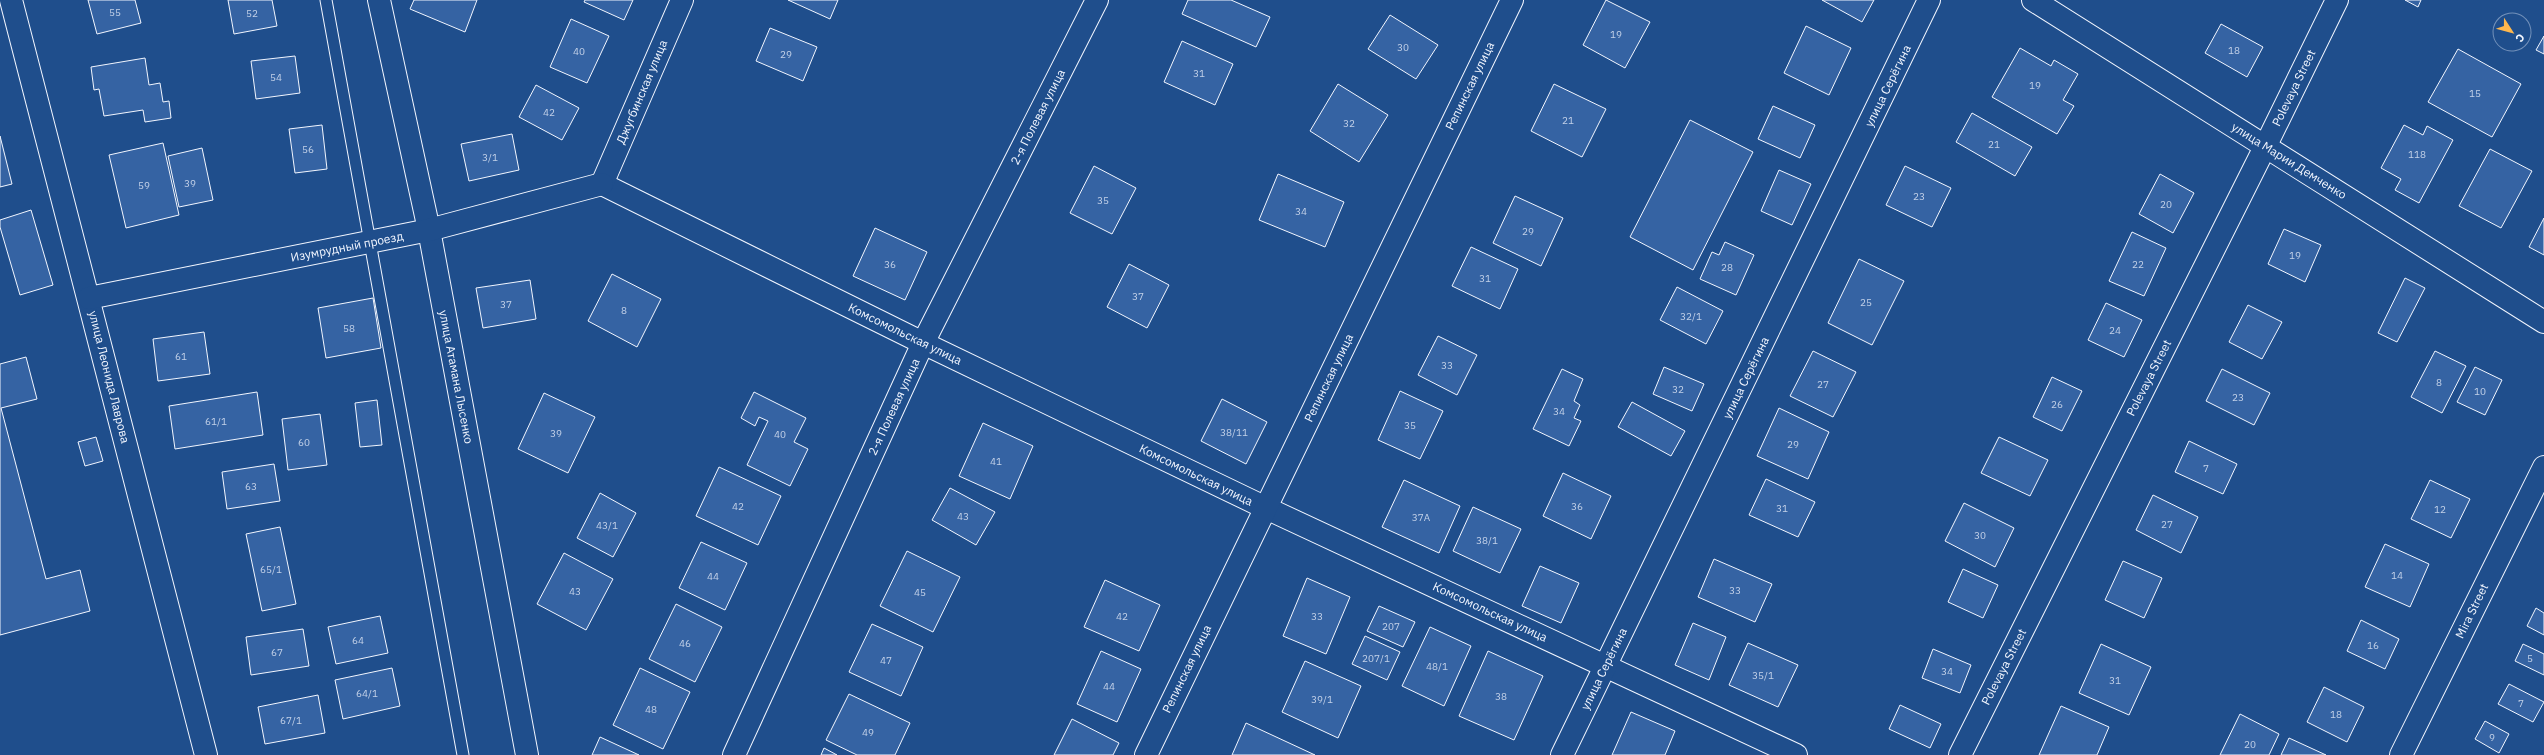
<svg xmlns="http://www.w3.org/2000/svg" width="2544" height="755" font-family="'IBM Plex Sans',sans-serif">
  <style>
    .building { fill: #3563a3; stroke: #f2f6ff }
    .lines { fill: none; stroke-linecap: round; stroke-linejoin: round }
    .lane-casing { stroke: #f2f6ff; stroke-width: 13 }
    .street-casing { stroke: #f2f6ff; stroke-width: 24 }
    .lane { stroke: #1f4e8c; stroke-width: 11 }
    .street { stroke: #1f4e8c; stroke-width: 22 }
    .labels { text-anchor: middle; stroke-width: 3; stroke-linejoin: round; paint-order: stroke }
    .number-label { font-size: 10px; fill: #c3d1e8 }
    .street-label { font-size: 12px; fill: #f2f6ff; stroke: #1f4e8c }
  </style>
  <rect width="100%" height="100%" fill="#1f4e8c"/>
  <g class="building">
    <polygon points="88,0 135,0 141,23 97,34"/>
    <polygon points="228,0 272,0 277,26 234,34"/>
    <polygon points="414,0 477,0 465,32 410,9"/>
    <polygon points="585,0 633,0 624,20 584,2"/>
    <polygon points="788,0 838,0 830,19"/>
    <polygon points="1188,0 1231,0 1270,17 1256,47 1182,14"/>
    <polygon points="1606,0 1650,22 1625,68 1583,45"/>
    <polygon points="1822,0 1874,0 1862,22"/>
    <polygon points="2405,0 2421,0 2418,7"/>
    <polygon points="1390,15 1438,45 1416,79 1368,49"/>
    <polygon points="571,19 609,36 587,83 550,67"/>
    <polygon points="2221,24 2263,47 2247,77 2205,53"/>
    <polygon points="1806,26 1851,48 1829,95 1784,73"/>
    <polygon points="770,28 817,47 803,81 756,61"/>
    <polygon points="2544,36 2544,54 2536,50"/>
    <polygon points="1182,41 1233,64 1215,105 1164,82"/>
    <polygon points="2020,48 2051,66 2054,60 2078,74 2063,100 2074,106 2057,134 1992,97"/>
    <polygon points="2458,49 2521,84 2492,137 2428,102"/>
    <polygon points="295,56 300,93 256,99 251,61"/>
    <polygon points="145,58 149,85 160,83 163,102 169,101 171,118 145,122 143,110 104,116 99,89 94,90 91,67"/>
    <polygon points="1338,84 1388,115 1359,162 1310,131"/>
    <polygon points="1554,84 1606,109 1582,157 1531,131"/>
    <polygon points="536,85 579,108 562,140 519,117"/>
    <polygon points="1773,106 1815,125 1800,158 1758,139"/>
    <polygon points="1972,113 2032,147 2015,176 1956,142"/>
    <polygon points="1690,120 1753,152 1693,270 1630,237"/>
    <polygon points="322,125 327,169 295,173 289,129"/>
    <polygon points="2404,125 2423,135 2427,126 2453,140 2419,203 2395,190 2401,179 2381,168"/>
    <polygon points="512,134 519,170 469,181 461,144"/>
    <polygon points="0,136 12,184 0,187"/>
    <polygon points="163,143 179,215 126,228 109,155"/>
    <polygon points="202,148 213,200 179,207 168,156"/>
    <polygon points="2490,149 2532,171 2501,228 2459,206"/>
    <polygon points="1094,166 1136,188 1112,234 1070,213"/>
    <polygon points="1905,166 1951,188 1932,227 1886,205"/>
    <polygon points="1779,170 1811,184 1792,225 1761,211"/>
    <polygon points="1278,174 1344,202 1325,247 1259,220"/>
    <polygon points="2160,174 2194,193 2173,233 2139,214"/>
    <polygon points="1515,196 1563,218 1541,266 1493,243"/>
    <polygon points="31,210 53,285 20,295 0,227 0,220"/>
    <polygon points="2544,218 2544,255 2529,247"/>
    <polygon points="875,228 927,252 905,300 853,276"/>
    <polygon points="2284,229 2321,245 2305,282 2268,264"/>
    <polygon points="2132,232 2166,248 2144,296 2109,281"/>
    <polygon points="1725,242 1754,255 1736,295 1700,279 1712,252 1719,255"/>
    <polygon points="1471,247 1518,269 1500,309 1452,286"/>
    <polygon points="1859,259 1904,281 1872,345 1828,323"/>
    <polygon points="1129,264 1169,285 1147,328 1107,307"/>
    <polygon points="612,274 661,299 637,347 588,321"/>
    <polygon points="2405,278 2425,288 2397,342 2378,333"/>
    <polygon points="530,280 536,319 483,328 476,288"/>
    <polygon points="1677,287 1723,311 1706,344 1660,320"/>
    <polygon points="373,298 381,348 326,358 318,308"/>
    <polygon points="2106,303 2142,320 2124,357 2088,340"/>
    <polygon points="2248,305 2282,322 2262,359 2229,342"/>
    <polygon points="204,332 210,374 158,381 153,339"/>
    <polygon points="1438,336 1477,355 1457,395 1418,375"/>
    <polygon points="1813,351 1856,372 1833,417 1790,396"/>
    <polygon points="2435,351 2466,366 2442,413 2411,397"/>
    <polygon points="26,357 37,399 1,408 46,579 80,570 90,611 0,635 0,364"/>
    <polygon points="1664,367 1704,384 1692,411 1653,394"/>
    <polygon points="2475,367 2502,380 2485,415 2457,402"/>
    <polygon points="1562,369 1583,379 1574,401 1580,405 1574,418 1581,421 1569,446 1533,429"/>
    <polygon points="2222,369 2270,393 2254,425 2206,401"/>
    <polygon points="2052,377 2082,391 2062,431 2033,417"/>
    <polygon points="1400,391 1443,411 1420,459 1378,440"/>
    <polygon points="257,392 263,435 175,449 169,406"/>
    <polygon points="754,392 806,418 794,442 808,449 790,486 747,465 768,421 759,417 755,426 741,418"/>
    <polygon points="544,393 595,417 568,473 518,449"/>
    <polygon points="1222,399 1267,422 1246,464 1201,441"/>
    <polygon points="377,400 382,445 360,447 355,403"/>
    <polygon points="1632,402 1685,431 1671,456 1618,427"/>
    <polygon points="1779,408 1829,432 1808,479 1757,456"/>
    <polygon points="320,414 327,465 288,470 282,419"/>
    <polygon points="983,423 1033,446 1010,499 959,476"/>
    <polygon points="96,437 103,461 85,466 78,442"/>
    <polygon points="1999,437 2048,460 2030,496 1981,473"/>
    <polygon points="2189,441 2237,464 2223,494 2175,472"/>
    <polygon points="274,464 280,501 227,509 222,472"/>
    <polygon points="719,467 781,496 758,545 696,516"/>
    <polygon points="1563,473 1611,496 1591,539 1543,516"/>
    <polygon points="1766,479 1815,502 1798,537 1749,515"/>
    <polygon points="1404,480 1460,506 1439,553 1382,527"/>
    <polygon points="2430,480 2470,499 2451,538 2411,519"/>
    <polygon points="950,488 995,512 976,545 932,520"/>
    <polygon points="600,493 636,513 613,557 577,538"/>
    <polygon points="2153,495 2198,517 2181,553 2136,530"/>
    <polygon points="1964,503 2014,528 1995,567 1945,541"/>
    <polygon points="1473,507 1521,529 1500,573 1453,551"/>
    <polygon points="280,527 296,604 262,611 246,534"/>
    <polygon points="701,542 747,563 725,610 679,588"/>
    <polygon points="2385,544 2429,564 2410,607 2365,587"/>
    <polygon points="907,551 960,577 933,632 880,606"/>
    <polygon points="564,553 613,579 586,630 537,604"/>
    <polygon points="1714,559 1772,584 1755,622 1698,597"/>
    <polygon points="2123,561 2162,578 2144,618 2105,600"/>
    <polygon points="1540,566 1579,583 1561,623 1522,606"/>
    <polygon points="1963,569 1998,585 1983,618 1948,602"/>
    <polygon points="1307,578 1350,597 1326,654 1283,636"/>
    <polygon points="1105,580 1160,605 1139,651 1084,627"/>
    <polygon points="676,604 722,627 695,682 649,659"/>
    <polygon points="1379,606 1415,622 1403,647 1367,631"/>
    <polygon points="2536,608 2544,613 2544,635 2527,626"/>
    <polygon points="380,616 388,653 336,664 328,627"/>
    <polygon points="2361,620 2399,639 2385,669 2347,651"/>
    <polygon points="1693,623 1726,637 1709,680 1675,665"/>
    <polygon points="872,624 923,647 901,696 849,672"/>
    <polygon points="1430,627 1471,646 1444,706 1402,686"/>
    <polygon points="303,629 309,666 251,675 246,637"/>
    <polygon points="1365,636 1400,652 1387,680 1352,664"/>
    <polygon points="1748,643 1798,665 1778,707 1729,685"/>
    <polygon points="2101,644 2151,667 2129,715 2079,693"/>
    <polygon points="2523,644 2544,654 2544,675 2515,661"/>
    <polygon points="1933,649 1971,665 1960,693 1922,678"/>
    <polygon points="1101,651 1141,669 1117,722 1077,704"/>
    <polygon points="1488,651 1543,676 1514,740 1459,716"/>
    <polygon points="1305,661 1361,686 1338,738 1282,712"/>
    <polygon points="392,668 400,706 343,719 335,680"/>
    <polygon points="640,668 690,692 663,749 613,725"/>
    <polygon points="2509,684 2544,702 2533,722 2498,704"/>
    <polygon points="2324,687 2364,707 2347,742 2307,722"/>
    <polygon points="849,694 910,723 895,755 857,755 826,740"/>
    <polygon points="318,695 325,733 265,744 258,707"/>
    <polygon points="1900,705 1941,724 1930,748 1889,729"/>
    <polygon points="2061,706 2109,727 2097,755 2039,755"/>
    <polygon points="1631,712 1675,731 1665,755 1612,755"/>
    <polygon points="2240,714 2279,734 2269,755 2220,755"/>
    <polygon points="1072,719 1119,743 1113,755 1054,755"/>
    <polygon points="2485,721 2509,734 2499,753 2475,739"/>
    <polygon points="1246,723 1315,755 1232,755"/>
    <polygon points="600,737 639,755 592,755"/>
    <polygon points="2289,738 2326,755 2281,755"/>
    <polygon points="824,748 837,755 821,755"/>
  </g>
  <g class="lines">
    <defs>
      <polyline id="lane" points="326,0 463,755"/>
      <g id="street">
        <polyline points="11,0 206,755"/>
        <polyline points="379,0 429,230 527,755"/>
        <polyline points="2033,0 2544,322"/>
        <polyline points="602,184 923,343 1266,508 1796,755"/>
        <polyline points="602,184 682,0"/>
        <polyline points="89,298 429,230 602,184"/>
        <polyline points="734,755 923,343 1097,0"/>
        <polyline points="1146,755 1512,0"/>
        <polyline points="1562,755 1929,0"/>
        <polyline points="1960,755 2265,147 2337,0"/>
        <polyline points="2401,755 2544,467"/>
      </g>
    </defs>
    <use href="#lane" class="lane-casing"/>
    <use href="#street" class="street-casing"/>
    <use href="#lane" class="lane"/>
    <use href="#street" class="street"/>
  </g>
  <g class="labels">
    <g class="number-label">
      <text x="115" y="16">55</text>
      <text x="252" y="17">52</text>
      <text x="1616" y="38">19</text>
      <text x="1403" y="51">30</text>
      <text x="2234" y="54">18</text>
      <text x="579" y="55">40</text>
      <text x="786" y="58">29</text>
      <text x="1199" y="77">31</text>
      <text x="276" y="81">54</text>
      <text x="2035" y="89">19</text>
      <text x="2475" y="97">15</text>
      <text x="549" y="116">42</text>
      <text x="1568" y="124">21</text>
      <text x="1349" y="127">32</text>
      <text x="1994" y="148">21</text>
      <text x="308" y="153">56</text>
      <text x="2417" y="158">118</text>
      <text x="490" y="161">3/1</text>
      <text x="190" y="187">39</text>
      <text x="144" y="189">59</text>
      <text x="1919" y="200">23</text>
      <text x="1103" y="204">35</text>
      <text x="2166" y="208">20</text>
      <text x="1301" y="215">34</text>
      <text x="1528" y="235">29</text>
      <text x="2295" y="259">19</text>
      <text x="890" y="268">36</text>
      <text x="2138" y="268">22</text>
      <text x="1727" y="271">28</text>
      <text x="1485" y="282">31</text>
      <text x="1138" y="300">37</text>
      <text x="1866" y="306">25</text>
      <text x="506" y="308">37</text>
      <text x="624" y="314">8</text>
      <text x="1691" y="320">32/1</text>
      <text x="349" y="332">58</text>
      <text x="2115" y="334">24</text>
      <text x="181" y="360">61</text>
      <text x="1447" y="369">33</text>
      <text x="2439" y="386">8</text>
      <text x="1823" y="388">27</text>
      <text x="1678" y="393">32</text>
      <text x="2480" y="395">10</text>
      <text x="2238" y="401">23</text>
      <text x="2057" y="408">26</text>
      <text x="1559" y="415">34</text>
      <text x="216" y="425">61/1</text>
      <text x="1410" y="429">35</text>
      <text x="1234" y="436">38/11</text>
      <text x="556" y="437">39</text>
      <text x="780" y="438">40</text>
      <text x="304" y="446">60</text>
      <text x="1793" y="448">29</text>
      <text x="996" y="465">41</text>
      <text x="2206" y="472">7</text>
      <text x="251" y="490">63</text>
      <text x="738" y="510">42</text>
      <text x="1577" y="510">36</text>
      <text x="1782" y="512">31</text>
      <text x="2440" y="513">12</text>
      <text x="963" y="520">43</text>
      <text x="1421" y="521">37А</text>
      <text x="2167" y="528">27</text>
      <text x="607" y="529">43/1</text>
      <text x="1980" y="539">30</text>
      <text x="1487" y="544">38/1</text>
      <text x="271" y="573">65/1</text>
      <text x="2397" y="579">14</text>
      <text x="713" y="580">44</text>
      <text x="1735" y="594">33</text>
      <text x="575" y="595">43</text>
      <text x="920" y="596">45</text>
      <text x="1122" y="620">42</text>
      <text x="1317" y="620">33</text>
      <text x="1391" y="630">207</text>
      <text x="358" y="644">64</text>
      <text x="685" y="647">46</text>
      <text x="2373" y="649">16</text>
      <text x="277" y="656">67</text>
      <text x="1376" y="662">207/1</text>
      <text x="2530" y="662">5</text>
      <text x="886" y="664">47</text>
      <text x="1437" y="670">48/1</text>
      <text x="1947" y="675">34</text>
      <text x="1763" y="679">35/1</text>
      <text x="2115" y="684">31</text>
      <text x="1109" y="690">44</text>
      <text x="367" y="697">64/1</text>
      <text x="1501" y="700">38</text>
      <text x="1322" y="703">39/1</text>
      <text x="2521" y="707">7</text>
      <text x="651" y="713">48</text>
      <text x="2336" y="718">18</text>
      <text x="291" y="724">67/1</text>
      <text x="868" y="736">49</text>
      <text x="2492" y="741">9</text>
      <text x="2250" y="748">20</text>
    </g>
    <g class="street-label">
      <text transform="translate(1470 86) rotate(-64)" y="4">Репинская улица</text>
      <text transform="translate(1888 86) rotate(-64)" y="4">улица Серёгина</text>
      <text transform="translate(2294 88) rotate(-64)" y="4">Polevaya Street</text>
      <text transform="translate(642 92) rotate(-67)" y="4">Джугбинская улица</text>
      <text transform="translate(1038 117) rotate(-63)" y="4">2-я Полевая улица</text>
      <text transform="translate(2289 161) rotate(32)" y="4">улица Марии Демченко</text>
      <text transform="translate(347 247) rotate(-11)" y="4">Изумрудный проезд</text>
      <text transform="translate(905 334) rotate(26)" y="4">Комсомольская улица</text>
      <text transform="translate(109 377) rotate(76)" y="4">улица Леонида Лаврова</text>
      <text transform="translate(456 377) rotate(79)" y="4">улица Атамана Лысенко</text>
      <text transform="translate(1329 378) rotate(-64)" y="4">Репинская улица</text>
      <text transform="translate(1746 378) rotate(-64)" y="4">улица Серёгина</text>
      <text transform="translate(2149 378) rotate(-63)" y="4">Polevaya Street</text>
      <text transform="translate(894 407) rotate(-65)" y="4">2-я Полевая улица</text>
      <text transform="translate(1196 475) rotate(26)" y="4">Комсомольская улица</text>
      <text transform="translate(2472 611) rotate(-64)" y="4">Mira Street</text>
      <text transform="translate(1490 612) rotate(25)" y="4">Комсомольская улица</text>
      <text transform="translate(2004 667) rotate(-63)" y="4">Polevaya Street</text>
      <text transform="translate(1187 669) rotate(-64)" y="4">Репинская улица</text>
      <text transform="translate(1604 669) rotate(-64)" y="4">улица Серёгина</text>
    </g>
  </g>
  <g transform="translate(2512 32) rotate(126)"><circle r="19" fill="#1f4e8c" stroke="#7391ba"/>
  <path d="M0-3L7 15L0 10L-7 15Z" fill="#ffb74d"/>
  <text y="-6" font-size="11" font-weight="bold" text-anchor="middle" fill="#f2f6ff">С</text>
  </g>
</svg>
